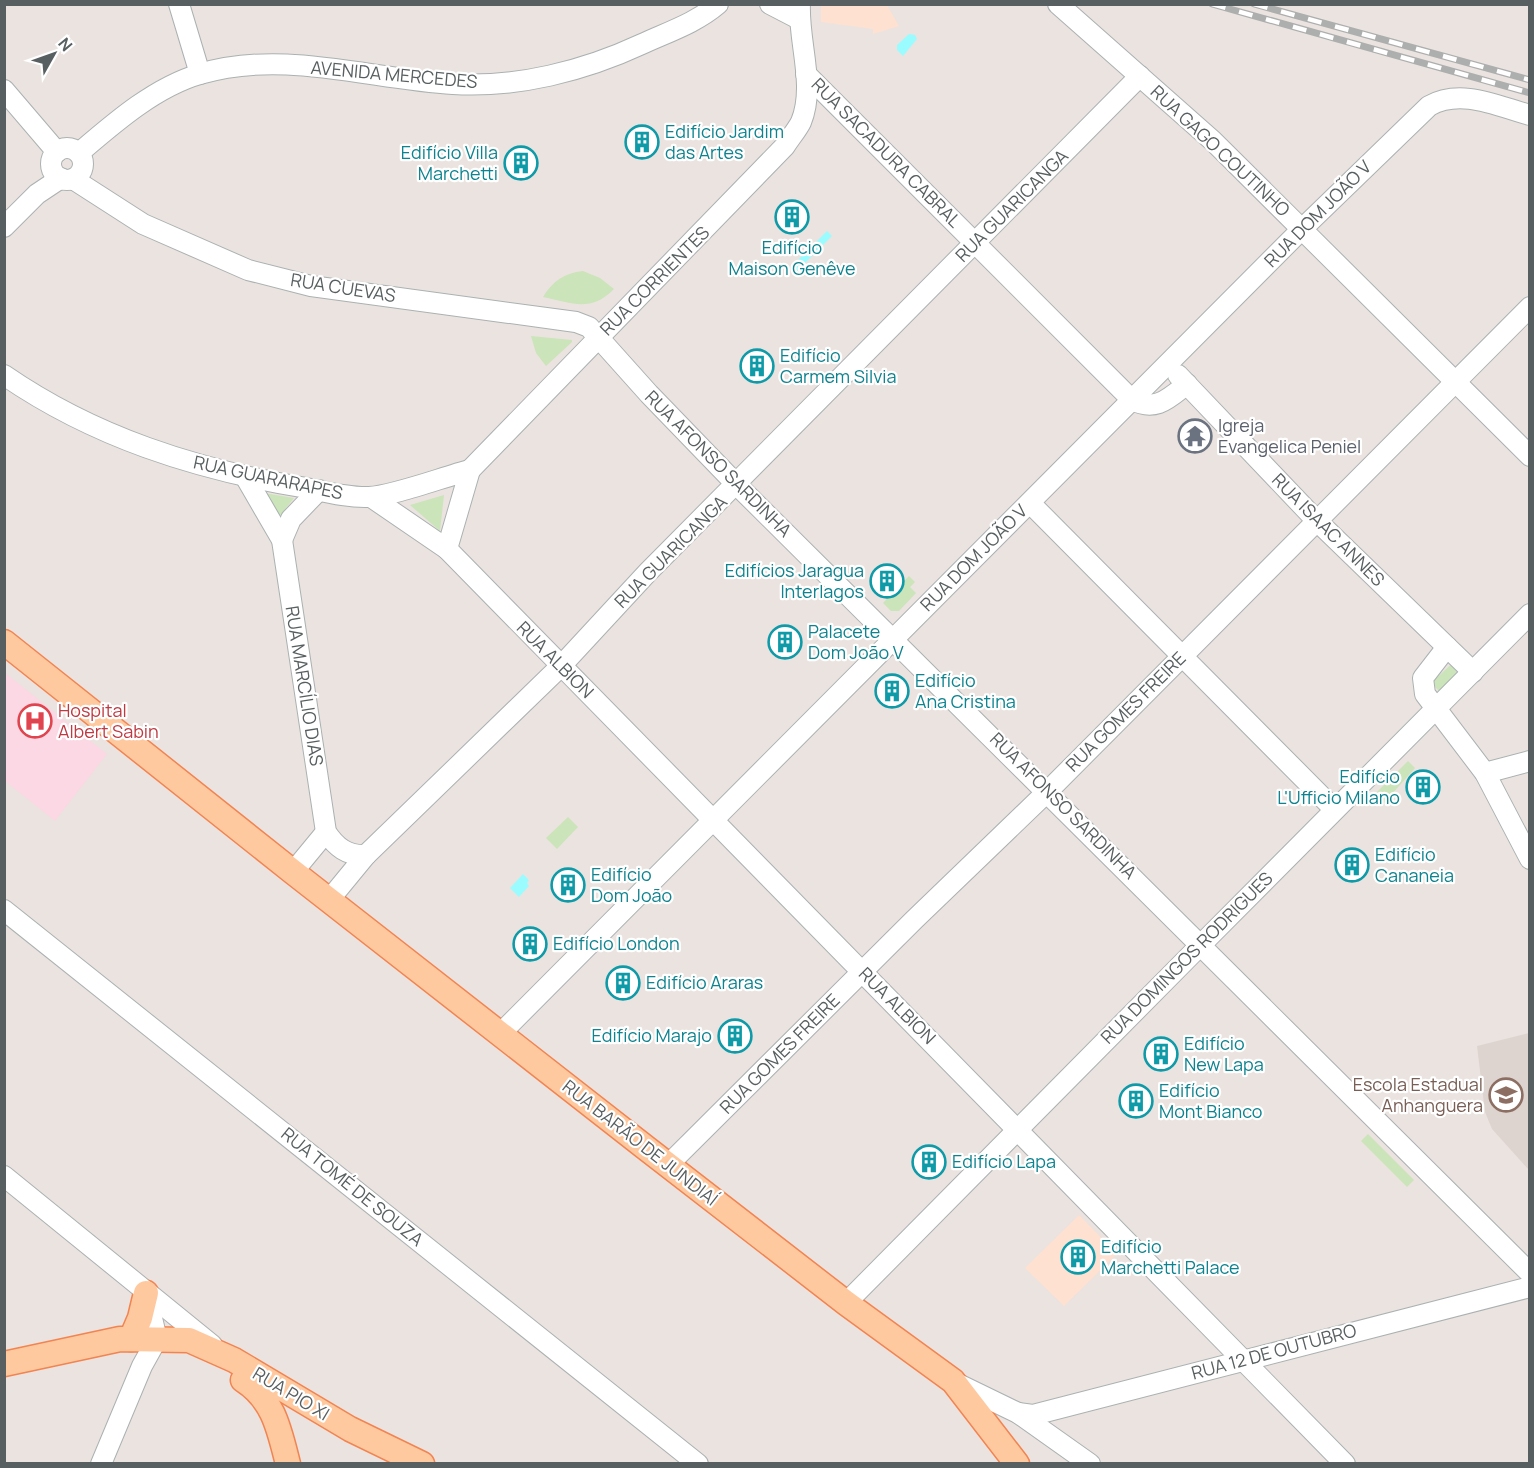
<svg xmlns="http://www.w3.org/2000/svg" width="1534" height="1468" font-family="Manrope,sans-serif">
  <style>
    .commercial { fill: #fee1d1 }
    .education { fill: #ddd4d0 }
    .medical { fill: #fbd8e3 }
    .green { fill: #cbe4ba }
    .water { fill: #9bfcff }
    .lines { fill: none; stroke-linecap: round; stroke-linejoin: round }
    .minor-casing { stroke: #abb1b2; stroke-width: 22 }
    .major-casing { stroke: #f28451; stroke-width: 27 }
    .minor { stroke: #fff; stroke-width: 20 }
    .major { stroke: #ffc9a0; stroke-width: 24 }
    .rail-casing { stroke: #adaeae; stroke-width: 7 }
    .rail { stroke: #fff; stroke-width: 4.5; stroke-dasharray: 14; stroke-linecap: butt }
    .labels { text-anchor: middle; stroke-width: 4.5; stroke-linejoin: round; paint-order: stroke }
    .street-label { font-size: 18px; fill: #585f60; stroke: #fff }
    .culture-label { font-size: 18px; fill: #0d838f; stroke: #fff; text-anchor: start }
    .worship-label { font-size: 18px; fill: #5b616d; stroke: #fff; text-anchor: start }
    .health-label { font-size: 18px; fill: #be3a42; stroke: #fff; text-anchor: start }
    .education-label { font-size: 18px; fill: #785e54; stroke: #fff; text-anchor: end }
  </style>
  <rect width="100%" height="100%" fill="#ebe3df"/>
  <g class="commercial">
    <polygon points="821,5 887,5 899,26 873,34 873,29 821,22"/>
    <polygon points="1079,1215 1117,1254 1064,1306 1025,1268"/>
  </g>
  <polygon class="education" points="1529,1033 1530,1033 1529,1170 1492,1129 1485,1112 1477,1046"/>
  <polygon class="medical" points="4,672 107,754 55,821 5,781"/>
  <g class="green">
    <path d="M583 271 600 278 614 289C590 313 573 303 543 297 553 281 564 273 583 271Z"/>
    <polygon points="531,336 572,340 572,342 546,366 536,353"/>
    <polygon points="264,493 294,498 279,517"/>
    <polygon points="444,495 440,531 410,505"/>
    <polygon points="909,576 915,582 910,587 916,593 899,611 891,611 883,603"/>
    <polygon points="1456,660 1468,672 1444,696 1431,683"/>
    <polygon points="1408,761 1415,768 1383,804 1374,795"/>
    <polygon points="568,817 578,827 557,849 546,838"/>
    <polygon points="1368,1134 1414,1180 1407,1187 1361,1141"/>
  </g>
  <g class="water">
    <polygon points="909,34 915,35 917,39 903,56 897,50 897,45"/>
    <polygon points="827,231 832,236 797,271 792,266"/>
    <polygon points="523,874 529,880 527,883 529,886 519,897 510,888"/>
  </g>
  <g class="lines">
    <defs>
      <g id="minor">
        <polyline points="179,4 200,74"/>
        <polyline points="770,4 799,19"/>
        <polyline points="1058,4 1213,141 1530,456"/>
        <path d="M806 74 1132 400C1156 412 1168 399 1187 384"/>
        <polyline points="4,90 57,152"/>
        <circle cx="67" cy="164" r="16"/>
        <path d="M79 153C114 123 155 87 200 74 282 49 370 79 453 84 517 88 584 71 642 44 668 32 696 23 718 4"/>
        <polyline points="73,179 143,224 248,270 311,286 576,322 589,327 649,394 737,485 1530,1273"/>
        <polyline points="4,227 37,194 61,178"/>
        <path d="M4 375C94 437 195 469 301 487 322 491 347 498 369 497 393 496 443 477 470 470L447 549"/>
        <polyline points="1178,375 1316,520 1473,672"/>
        <path d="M470 470 785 146C790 138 797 130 801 122 816 85 798 42 800 4"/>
        <path d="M246 478 282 540 326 832C336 847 347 856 366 855"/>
        <polyline points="371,497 447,549 1345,1464"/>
        <polyline points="1030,503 1334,809"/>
        <polyline points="282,540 291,519 319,490"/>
        <polyline points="1447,647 1423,678 1425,694 1485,773 1530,859"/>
        <polyline points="1485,773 1530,761"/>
        <polyline points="293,872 326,832"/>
        <polyline points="329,900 366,855 561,666 648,572 1140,76"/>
        <polyline points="4,910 698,1464"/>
        <path d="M500 1034 1302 229 1429 106C1461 88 1497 106 1530 115"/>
        <polyline points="668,1165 914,920 1048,791 1530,307"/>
        <polyline points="4,1176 212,1345"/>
        <path d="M846 1303C1073 1072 1302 844 1530 614"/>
        <polyline points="954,1382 1018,1413 1090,1464"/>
        <polyline points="1018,1413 1033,1415 1530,1287"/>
        <polyline points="101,1464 142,1366 157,1339 146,1293"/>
      </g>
      <g id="major">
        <polyline points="4,642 293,872 646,1148 846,1303 953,1381 1017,1464"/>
        <polyline points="131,1339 140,1318 146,1293"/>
        <polyline points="4,1364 120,1339 189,1340 234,1360 350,1429 422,1464"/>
        <path d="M243 1380C274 1400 279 1429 288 1464"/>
      </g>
    </defs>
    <use href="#minor" class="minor-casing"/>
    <use href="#major" class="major-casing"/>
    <use href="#minor" class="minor"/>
    <use href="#major" class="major"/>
    <defs>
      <g id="rail">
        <polyline points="1212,4 1530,93"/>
        <polyline points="1254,4 1530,80"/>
      </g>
    </defs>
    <use href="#rail" class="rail-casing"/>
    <use href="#rail" class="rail"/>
  </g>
  <defs>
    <symbol id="building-ring" viewBox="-11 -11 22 22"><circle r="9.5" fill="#fff" stroke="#0f9aa8" stroke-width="1.5"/><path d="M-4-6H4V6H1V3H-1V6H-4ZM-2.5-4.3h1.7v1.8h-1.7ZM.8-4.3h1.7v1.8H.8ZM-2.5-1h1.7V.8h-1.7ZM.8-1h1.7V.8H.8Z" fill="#0f9aa8"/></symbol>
    <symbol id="temple-ring" viewBox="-11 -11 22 22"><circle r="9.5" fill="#fff" stroke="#6b7280" stroke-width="1.5"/><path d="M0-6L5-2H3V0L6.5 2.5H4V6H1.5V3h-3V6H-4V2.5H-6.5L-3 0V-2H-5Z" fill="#6b7280"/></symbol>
    <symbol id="hospital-ring" viewBox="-11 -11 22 22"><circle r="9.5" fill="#fff" stroke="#e0444e" stroke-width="1.5"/><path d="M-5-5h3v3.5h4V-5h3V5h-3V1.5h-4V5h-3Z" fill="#e0444e"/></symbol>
    <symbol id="school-ring" viewBox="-11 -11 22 22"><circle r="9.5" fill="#fff" stroke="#8d6e63" stroke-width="1.5"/><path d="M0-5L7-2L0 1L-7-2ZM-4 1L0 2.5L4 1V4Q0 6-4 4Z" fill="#8d6e63"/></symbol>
  </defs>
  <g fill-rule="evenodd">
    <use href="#building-ring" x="623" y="123" width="38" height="38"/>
    <use href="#building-ring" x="502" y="144" width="38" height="38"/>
    <use href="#building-ring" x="773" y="198" width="38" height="38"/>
    <use href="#building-ring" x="738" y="347" width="38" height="38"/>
    <use href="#temple-ring" x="1176" y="417" width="38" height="38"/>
    <use href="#building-ring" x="868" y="562" width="38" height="38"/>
    <use href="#building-ring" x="766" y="623" width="38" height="38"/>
    <use href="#building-ring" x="873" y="672" width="38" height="38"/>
    <use href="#hospital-ring" x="16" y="702" width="38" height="38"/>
    <use href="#building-ring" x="1404" y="768" width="38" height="38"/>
    <use href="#building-ring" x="1333" y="846" width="38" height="38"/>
    <use href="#building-ring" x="549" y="866" width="38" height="38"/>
    <use href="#building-ring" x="511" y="925" width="38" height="38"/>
    <use href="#building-ring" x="604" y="964" width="38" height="38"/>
    <use href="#building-ring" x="716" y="1017" width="38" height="38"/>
    <use href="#building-ring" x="1142" y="1035" width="38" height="38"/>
    <use href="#school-ring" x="1487" y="1076" width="38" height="38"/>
    <use href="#building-ring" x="1117" y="1082" width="38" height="38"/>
    <use href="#building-ring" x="910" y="1143" width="38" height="38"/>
    <use href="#building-ring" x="1059" y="1238" width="38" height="38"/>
  </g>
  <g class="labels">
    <g class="street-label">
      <text transform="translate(394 75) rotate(5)" y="6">AVENIDA MERCEDES</text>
      <text transform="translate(1220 151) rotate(43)" y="6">RUA GAGO COUTINHO</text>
      <text transform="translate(886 153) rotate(45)" y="6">RUA SACADURA CABRAL</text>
      <text transform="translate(1012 206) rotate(-45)" y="6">RUA GUARICANGA</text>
      <text transform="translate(1318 214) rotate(-45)" y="6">RUA DOM JOÃO V</text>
      <text transform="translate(655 281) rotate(-45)" y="6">RUA CORRIENTES</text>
      <text transform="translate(343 288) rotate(9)" y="6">RUA CUEVAS</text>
      <text transform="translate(718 464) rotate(45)" y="6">RUA AFONSO SARDINHA</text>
      <text transform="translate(268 478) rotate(12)" y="6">RUA GUARARAPES</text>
      <text transform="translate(1328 530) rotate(45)" y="6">RUA ISAAC ANNES</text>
      <text transform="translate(671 552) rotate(-45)" y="6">RUA GUARICANGA</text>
      <text transform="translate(974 558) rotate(-45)" y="6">RUA DOM JOÃO V</text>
      <text transform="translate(555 660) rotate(45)" y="6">RUA ALBION</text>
      <text transform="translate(304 686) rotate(81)" y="6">RUA MARCÍLIO DIAS</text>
      <text transform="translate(1126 712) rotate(-45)" y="6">RUA GOMES FREIRE</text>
      <text transform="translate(1063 806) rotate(45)" y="6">RUA AFONSO SARDINHA</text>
      <text transform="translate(1187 958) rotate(-45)" y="6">RUA DOMINGOS RODRIGUES</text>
      <text transform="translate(897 1006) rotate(45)" y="6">RUA ALBION</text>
      <text transform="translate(780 1054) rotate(-45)" y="6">RUA GOMES FREIRE</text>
      <text transform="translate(640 1143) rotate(38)" y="6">RUA BARÃO DE JUNDIAÍ</text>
      <text transform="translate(352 1187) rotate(39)" y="6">RUA TOMÉ DE SOUZA</text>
      <text transform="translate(1274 1352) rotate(-15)" y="6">RUA 12 DE OUTUBRO</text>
      <text transform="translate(291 1394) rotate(31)" y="6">RUA PIO XI</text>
    </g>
    <g class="culture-label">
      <text x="665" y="138">Edifício Jardim<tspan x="665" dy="21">das Artes</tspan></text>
      <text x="498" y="159" text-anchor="end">Edifício Villa<tspan x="498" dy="21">Marchetti</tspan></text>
      <text x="792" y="254" text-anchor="middle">Edifício<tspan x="792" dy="21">Maison Genêve</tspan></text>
      <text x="780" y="362">Edifício<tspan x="780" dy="21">Carmem Silvia</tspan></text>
      <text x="864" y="577" text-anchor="end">Edifícios Jaragua<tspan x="864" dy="21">Interlagos</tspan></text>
      <text x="808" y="638">Palacete<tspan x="808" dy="21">Dom João V</tspan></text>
      <text x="915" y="687">Edifício<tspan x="915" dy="21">Ana Cristina</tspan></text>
      <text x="1400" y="783" text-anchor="end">Edifício<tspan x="1400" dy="21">L'Ufficio Milano</tspan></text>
      <text x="1375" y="861">Edifício<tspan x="1375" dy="21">Cananeia</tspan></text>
      <text x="591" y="881">Edifício<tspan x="591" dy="21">Dom João</tspan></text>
      <text x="553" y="950">Edifício London</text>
      <text x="646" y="989">Edifício Araras</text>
      <text x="712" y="1042" text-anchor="end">Edifício Marajo</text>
      <text x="1184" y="1050">Edifício<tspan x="1184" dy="21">New Lapa</tspan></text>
      <text x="1159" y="1097">Edifício<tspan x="1159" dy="21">Mont Bianco</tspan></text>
      <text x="952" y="1168">Edifício Lapa</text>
      <text x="1101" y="1253">Edifício<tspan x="1101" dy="21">Marchetti Palace</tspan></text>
    </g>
    <g class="worship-label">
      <text x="1218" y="432">Igreja<tspan x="1218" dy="21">Evangelica Peniel</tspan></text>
    </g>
    <g class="health-label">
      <text x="58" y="717">Hospital<tspan x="58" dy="21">Albert Sabin</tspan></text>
    </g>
    <g class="education-label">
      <text x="1483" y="1091">Escola Estadual<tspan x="1483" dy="21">Anhanguera</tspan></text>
    </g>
  </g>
  <rect width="1534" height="1468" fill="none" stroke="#585f60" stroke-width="12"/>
  <g transform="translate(54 54) rotate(50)" stroke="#ffffff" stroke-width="4.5" paint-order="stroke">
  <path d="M0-4.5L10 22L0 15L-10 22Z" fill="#585f60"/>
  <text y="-9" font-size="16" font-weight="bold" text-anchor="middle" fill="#585f60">N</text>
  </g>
</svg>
